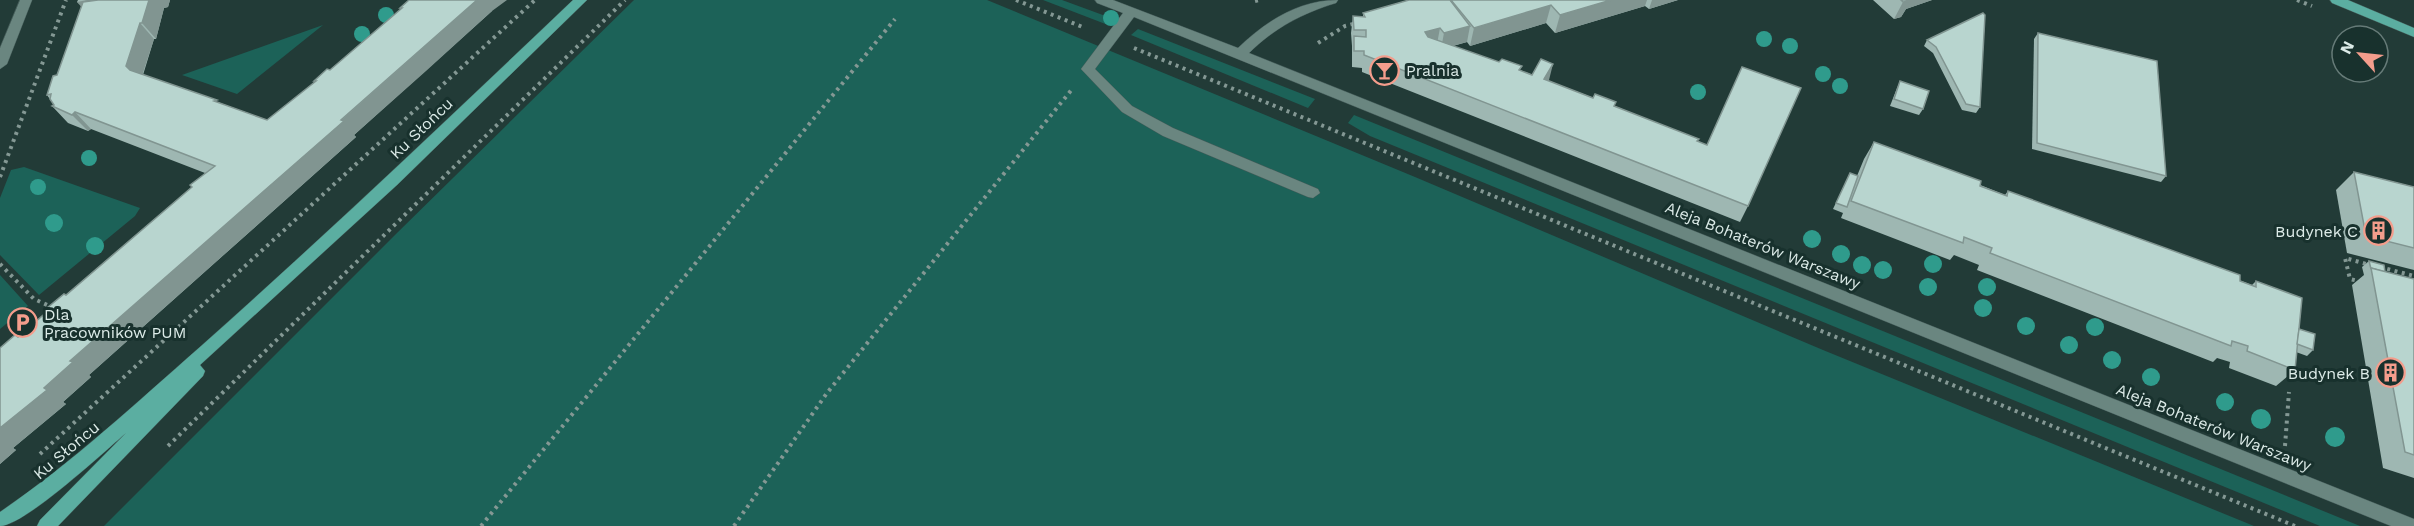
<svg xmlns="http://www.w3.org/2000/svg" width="2414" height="526" font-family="'Work Sans',sans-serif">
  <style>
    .green { fill: #1c6258 }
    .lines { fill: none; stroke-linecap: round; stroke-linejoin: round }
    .minor-casing { stroke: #435a57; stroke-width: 1 }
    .major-casing { stroke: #435a57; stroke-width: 1 }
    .path { stroke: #849894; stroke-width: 4; stroke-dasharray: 3 4.5; stroke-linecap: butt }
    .minor { fill: #6a8680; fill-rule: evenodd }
    .major { fill: #5baea1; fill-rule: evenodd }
    .tree { fill: #2f9b8c }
    .wall { fill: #9eb7b2 }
    .shaded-wall { fill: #819591 }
    .building { fill: #b8d5cf; stroke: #819591; stroke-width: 1.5 }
    .labels { text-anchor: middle; stroke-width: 6; stroke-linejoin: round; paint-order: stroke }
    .poi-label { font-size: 16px; fill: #dcebe8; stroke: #18312d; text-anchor: start }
    .street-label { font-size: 16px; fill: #dcebe8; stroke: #18312d }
  </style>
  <rect width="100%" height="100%" fill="#223b37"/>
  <g class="green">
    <polygon points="634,0 987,0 1415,177 1823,350 2254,526 104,526 398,232"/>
    <polygon points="1043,0 1062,0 1111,18 1108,25"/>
    <polygon points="323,25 237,94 182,75"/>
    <polygon points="1138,29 1315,99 1308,108 1131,35"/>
    <polygon points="1354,115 2360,526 2320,526 1370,136 1348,123"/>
    <polygon points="24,167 140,208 135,216 39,295 0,255 0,198 11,170"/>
    <polygon points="0,275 28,306 0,329"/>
  </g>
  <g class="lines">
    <defs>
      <g id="minor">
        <polygon points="20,0 32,0 7,64 0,69 0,48"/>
        <path d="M1095 0H1113L1238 48C1266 21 1299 0 1338 0L1336 3C1303 13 1274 28 1249 53L2414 519V526H2391L1134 17 1095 69 1132 106 1173 128 1318 189 1320 193 1313 198 1308 197 1163 136 1122 112 1081 69 1123 13 1097 3Z"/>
      </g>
      <g id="major">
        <path d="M573 0H587L397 185 200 365 205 371 203 376 58 526H37L40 520 126 433C104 452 24 526 0 526V512C72 463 135 404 200 347 327 234 450 117 573 0Z"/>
        <polygon points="2330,0 2348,0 2414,28 2414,37 2332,3"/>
      </g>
    </defs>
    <use href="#minor" class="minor-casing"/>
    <use href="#major" class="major-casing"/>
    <g class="path">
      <polyline points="1016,0 1085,28"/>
      <polyline points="2297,0 2312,6"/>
      <polyline points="1255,1 1259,0"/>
      <polyline points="1318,43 1345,26 1357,23"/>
      <polyline points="1134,48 2295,526"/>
      <polyline points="0,177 66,0"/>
      <polyline points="0,264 34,299 54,308"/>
      <polyline points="2380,267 2414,276"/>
      <polyline points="2362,282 2350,279 2345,258 2370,265"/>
      <polyline points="168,446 625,0"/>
      <polyline points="2285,446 2289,392"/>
      <polyline points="40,454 535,0"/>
      <polyline points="481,526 895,19"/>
      <polyline points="734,526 827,393 1073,88"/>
    </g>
    <use href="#minor" class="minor"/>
    <use href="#major" class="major"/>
  </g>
  <g class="tree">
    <circle cx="386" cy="15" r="8"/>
    <circle cx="1111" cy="18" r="8"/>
    <circle cx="362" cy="34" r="8"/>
    <circle cx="1764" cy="39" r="8"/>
    <circle cx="1790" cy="46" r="8"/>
    <circle cx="1823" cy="74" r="8"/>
    <circle cx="1840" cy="86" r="8"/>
    <circle cx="1698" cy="92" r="8"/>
    <circle cx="89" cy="158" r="8"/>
    <circle cx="38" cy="187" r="8"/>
    <circle cx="54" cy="223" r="9"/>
    <circle cx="1812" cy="239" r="9"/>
    <circle cx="95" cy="246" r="9"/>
    <circle cx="1841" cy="254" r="9"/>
    <circle cx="1933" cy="264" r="9"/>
    <circle cx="1862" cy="265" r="9"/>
    <circle cx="1883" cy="270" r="9"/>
    <circle cx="1928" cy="287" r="9"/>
    <circle cx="1987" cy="287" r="9"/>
    <circle cx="1983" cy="308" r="9"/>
    <circle cx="2026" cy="326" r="9"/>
    <circle cx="2095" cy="327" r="9"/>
    <circle cx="2069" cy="345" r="9"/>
    <circle cx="2112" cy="360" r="9"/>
    <circle cx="2151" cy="377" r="9"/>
    <circle cx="2225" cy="402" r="9"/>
    <circle cx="2261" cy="419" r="10"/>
    <circle cx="2335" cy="437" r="10"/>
  </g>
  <g class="wall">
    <polygon points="78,0 170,0 168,7 164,8 156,39 154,39 143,75 267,120 315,83 314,81 330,70 401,9 400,8 492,11 354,135 356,137 89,375 91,377 63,402 66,404 13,448 16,450 0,464 0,348 18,337 50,310 47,308 66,295 192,187 205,173 91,129 88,131 68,123 52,106 54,105 47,95 57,75 82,6 77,2"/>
    <polygon points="1409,0 1678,0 1649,9 1645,6 1555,33 1546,23 1470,46 1467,42 1453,46 1520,70 1615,106 1698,141 1748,206 1740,222 1362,72 1362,68 1352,67 1352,46 1351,33 1353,16 1363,17 1363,13"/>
    <polygon points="1873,0 1932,0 1906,9 1901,17 1894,19"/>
    <polygon points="1985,15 1980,107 1976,113 1962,110 1933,53 1924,46 1927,40"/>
    <polygon points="2038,33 2166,176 2161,182 2032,149 2034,39"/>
    <polygon points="1900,81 1923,109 1919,115 1890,106 1897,88"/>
    <polygon points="1874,142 2005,195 2008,191 2252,285 2256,281 2299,329 2313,350 2307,356 2296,352 2295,370 2276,386 2229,368 2230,362 2217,358 2213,362 1977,270 1979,265 1954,255 1950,260 1841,218 1843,213 1833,209 1850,173 1857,176 1864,159"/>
    <polygon points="2354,172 2414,187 2414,270 2347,253 2336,190"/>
    <polygon points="2369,261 2385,272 2414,279 2414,478 2383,468 2352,285 2364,275 2362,267"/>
  </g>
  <g class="shaded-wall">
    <polygon points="87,0 170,0 168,7 164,8 156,39 142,23 93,20 77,2"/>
    <polygon points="477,0 507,0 492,11 426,71 354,135 356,137 89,375 91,377 63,402 66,404 13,448 16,450 0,464 0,428 44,388 70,361"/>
    <polygon points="1611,0 1647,0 1645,6 1555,33 1560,15"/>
    <polygon points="1652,0 1678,0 1649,9"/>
    <polygon points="1906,0 1932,0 1906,9 1901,17 1894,19 1903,2"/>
    <polygon points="1551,5 1546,23 1470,46 1474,28"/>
    <polygon points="140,23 154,39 140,82 126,66"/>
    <polygon points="1470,26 1467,42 1441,49 1444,33"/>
    <polygon points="1440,28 1437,44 1422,49 1425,32"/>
    <polygon points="1553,64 1549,80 1539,96 1544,79"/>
    <polygon points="75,112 91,129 88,131 72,115"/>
  </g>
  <g class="building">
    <polygon points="98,0 149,0 142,23 140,23 126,66 130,70 217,100 214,101 267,120 316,81 314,81 327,69 330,70 402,8 400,8 409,0 477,0 341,120 344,121 70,361 73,362 44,388 47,390 0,428 0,348 15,335 18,337 50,309 47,308 64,294 66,295 192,187 190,185 215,166 75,112 72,115 52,106 54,105 50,99 51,94 47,95 53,76 57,75 83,2"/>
    <polygon points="1409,0 1450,0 1470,26 1444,33 1440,28 1425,32 1428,37 1499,62 1502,59 1522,66 1519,70 1532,75 1541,59 1553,64 1544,79 1593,98 1595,94 1616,102 1614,106 1699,139 1697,141 1707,145 1742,67 1801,88 1748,206 1364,55 1364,51 1354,51 1354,36 1366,37 1366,30 1354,30 1353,16 1365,17 1363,13"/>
    <polygon points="1451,0 1611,0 1560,15 1551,5 1474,28"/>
    <polygon points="1901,0 1910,0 1910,1 1903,2"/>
    <polygon points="1983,13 1985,15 1980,107 1966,104 1936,47 1927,40"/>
    <polygon points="2038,33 2157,61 2166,176 2037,143"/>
    <polygon points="1900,81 1929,91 1923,109 1894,99"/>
    <polygon points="1874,142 1981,181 1980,186 2007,196 2008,191 2240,275 2240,281 2256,287 2256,281 2302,298 2295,370 2247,351 2248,346 2232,341 2231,346 1990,253 1992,248 1964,237 1963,243 1851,201"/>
    <polygon points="2354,172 2414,187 2414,248 2366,236"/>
    <polygon points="1850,173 1858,176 1847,207 1836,203"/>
    <polygon points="2369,261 2384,265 2385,272 2371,268 2371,269"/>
    <polygon points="2371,268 2414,279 2414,455 2405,452"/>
    <polygon points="2299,329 2315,334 2313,350 2297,344"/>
  </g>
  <defs>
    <symbol id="bar-ring" viewBox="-11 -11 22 22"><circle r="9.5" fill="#18312d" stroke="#f49d8c" stroke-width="1.5"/><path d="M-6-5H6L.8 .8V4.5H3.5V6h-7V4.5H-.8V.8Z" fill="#f49d8c"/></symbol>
    <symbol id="building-ring" viewBox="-11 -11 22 22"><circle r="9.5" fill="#18312d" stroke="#f49d8c" stroke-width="1.5"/><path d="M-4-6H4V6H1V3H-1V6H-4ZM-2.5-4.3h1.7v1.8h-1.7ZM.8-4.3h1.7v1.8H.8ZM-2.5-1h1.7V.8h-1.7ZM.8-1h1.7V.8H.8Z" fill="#f49d8c"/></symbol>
    <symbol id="parking-ring" viewBox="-11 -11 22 22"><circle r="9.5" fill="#18312d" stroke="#f49d8c" stroke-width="1.5"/><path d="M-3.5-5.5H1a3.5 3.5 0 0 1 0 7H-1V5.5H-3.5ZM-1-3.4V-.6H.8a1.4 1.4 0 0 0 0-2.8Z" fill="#f49d8c"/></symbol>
  </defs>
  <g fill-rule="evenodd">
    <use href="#bar-ring" x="1368" y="54" width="33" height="33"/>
    <use href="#building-ring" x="2362" y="214" width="33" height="33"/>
    <use href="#parking-ring" x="6" y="306" width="33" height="33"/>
    <use href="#building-ring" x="2374" y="356" width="33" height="33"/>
  </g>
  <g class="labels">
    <g class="poi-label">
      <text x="1406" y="76">Pralnia</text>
      <text x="2358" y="237" text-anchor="end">Budynek C</text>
      <text x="44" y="320">Dla<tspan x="44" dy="18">Pracowników PUM</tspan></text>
      <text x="2370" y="379" text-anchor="end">Budynek B</text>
    </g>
    <g class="street-label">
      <text transform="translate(421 128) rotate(-44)" y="6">Ku Słońcu</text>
      <text transform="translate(1763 245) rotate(22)" y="6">Aleja Bohaterów Warszawy</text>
      <text transform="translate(2214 427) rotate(22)" y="6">Aleja Bohaterów Warszawy</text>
      <text transform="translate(66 450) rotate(-40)" y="6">Ku Słońcu</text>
    </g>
  </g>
  <g transform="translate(2360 54) rotate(297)"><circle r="28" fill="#18312d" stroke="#667b78" stroke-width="1.5"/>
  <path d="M0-4.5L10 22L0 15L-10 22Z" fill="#f49d8c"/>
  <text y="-9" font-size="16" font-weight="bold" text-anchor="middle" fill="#dcebe8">N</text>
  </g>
</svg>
